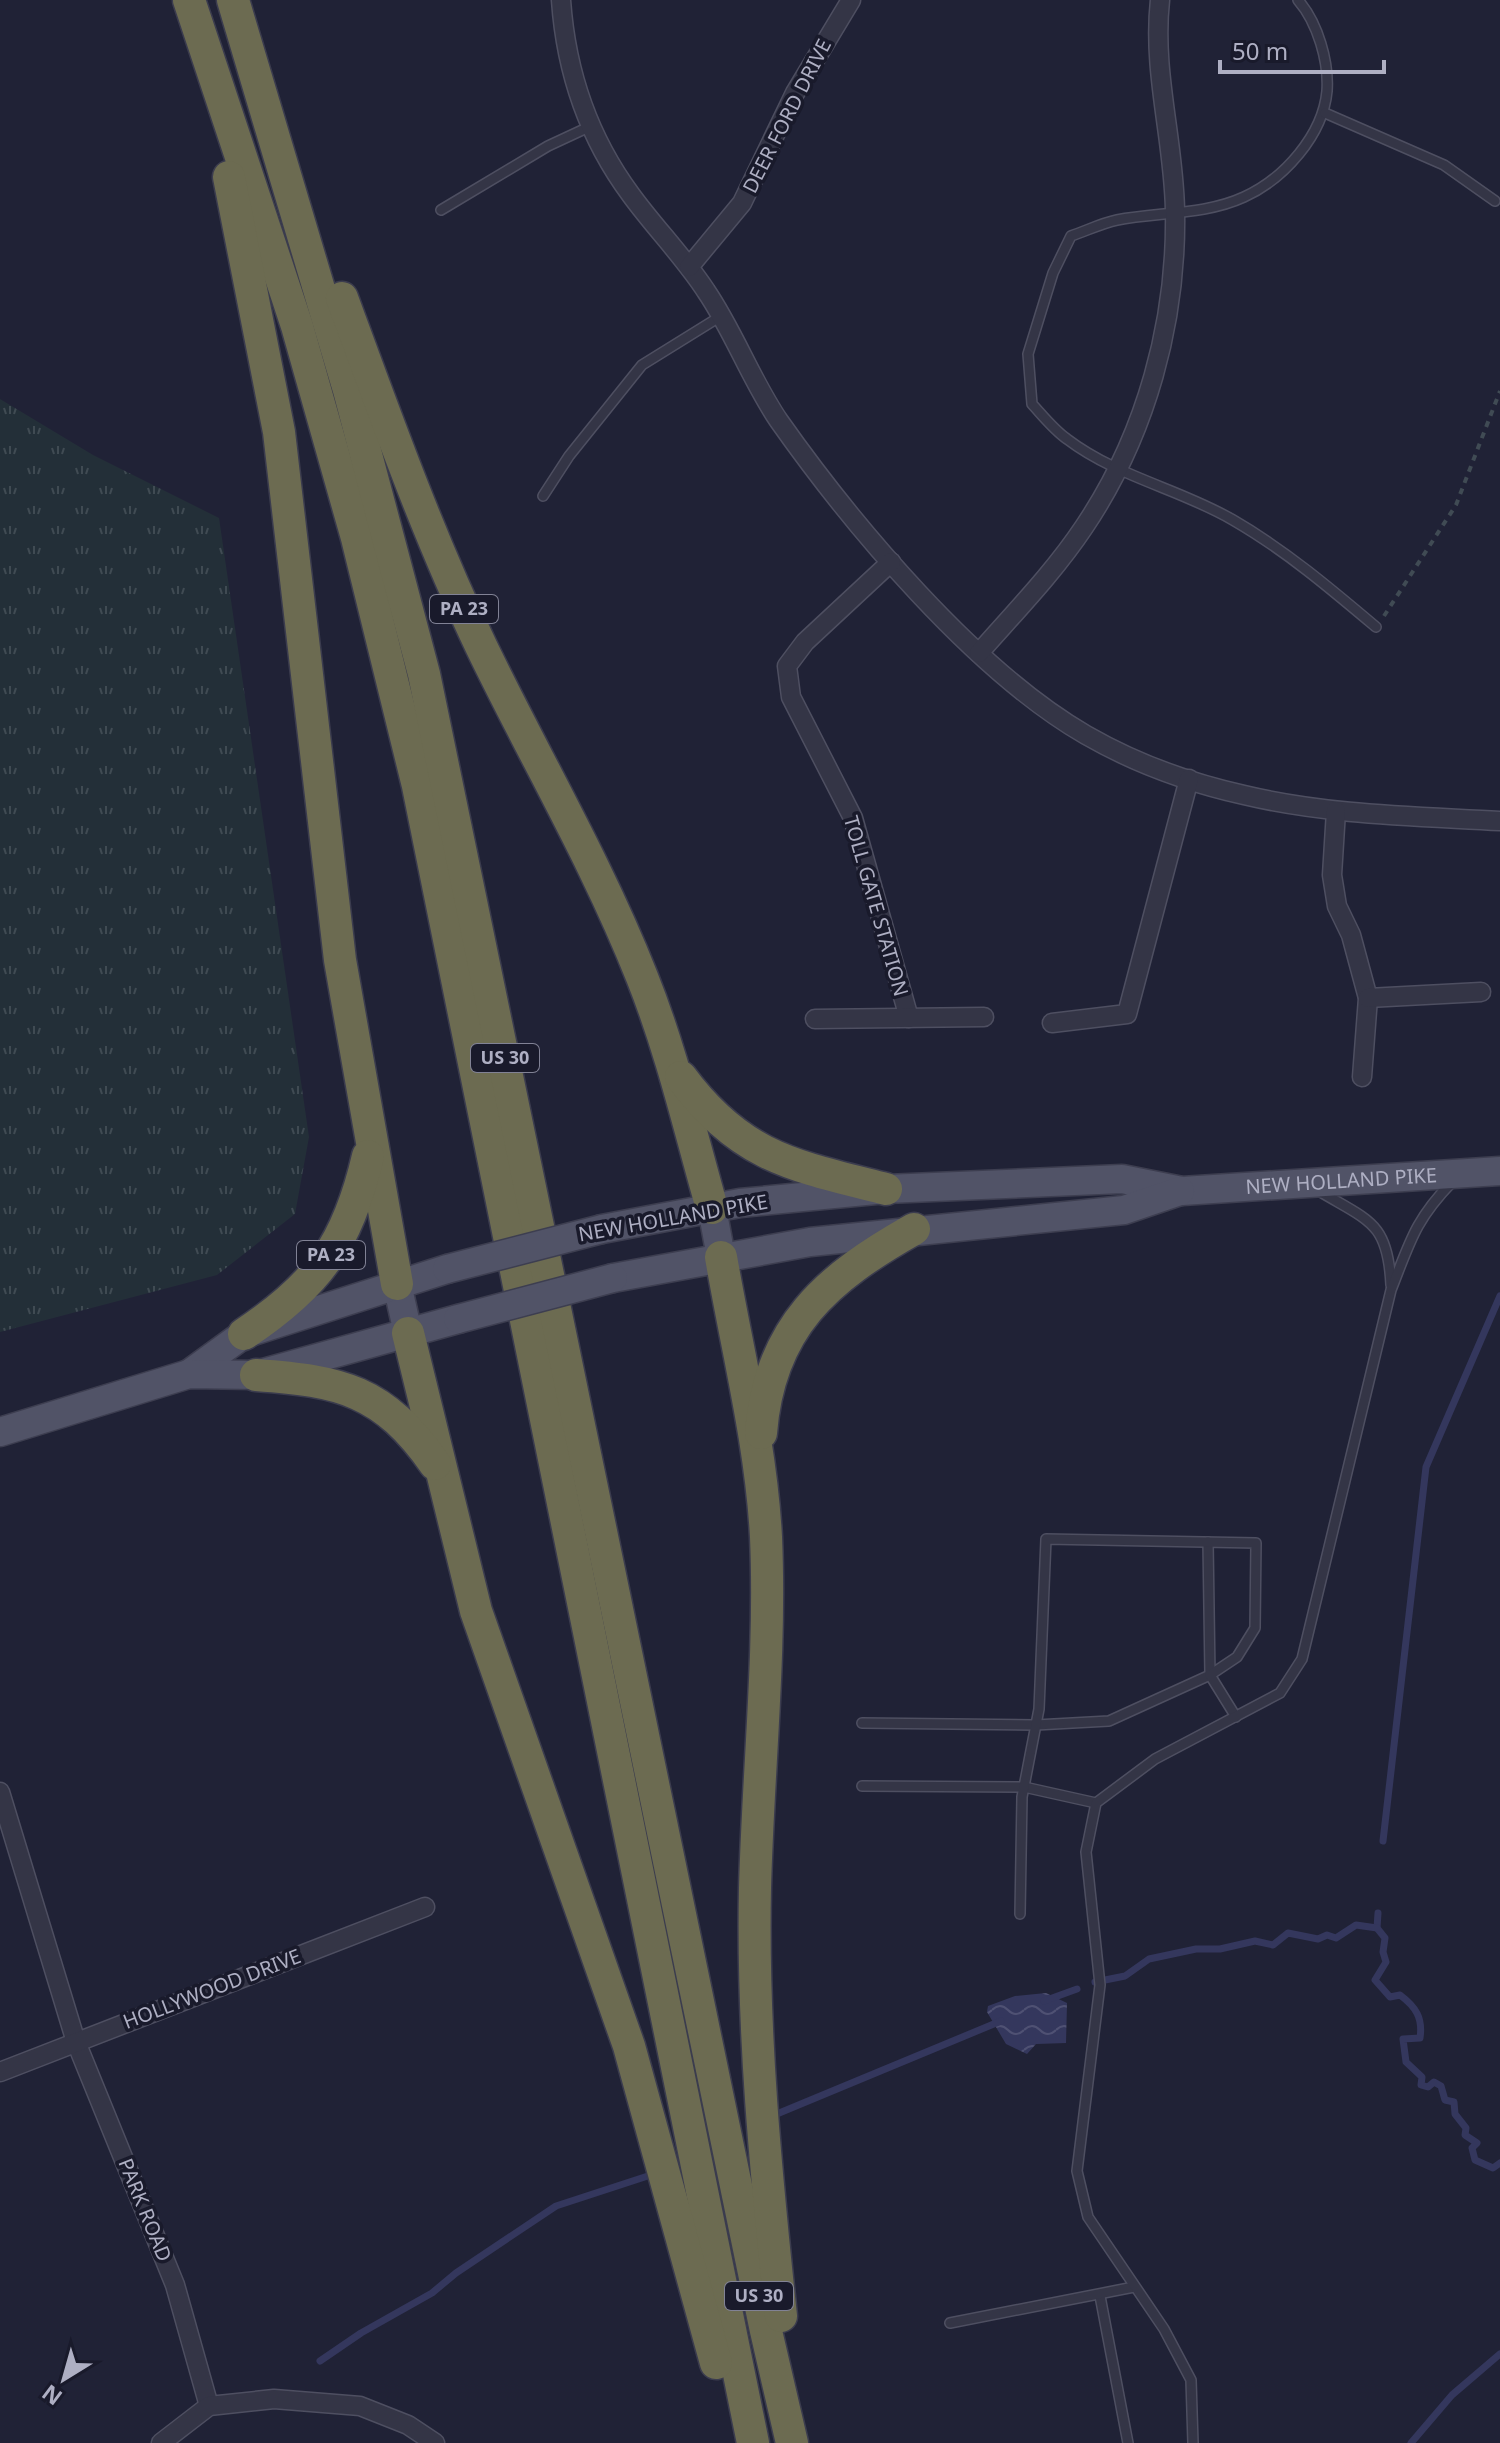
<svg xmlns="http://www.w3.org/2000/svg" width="1500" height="2443" font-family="'Noto Sans',sans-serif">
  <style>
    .grass { fill: url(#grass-tufts) }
    .water { fill: url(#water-waves) }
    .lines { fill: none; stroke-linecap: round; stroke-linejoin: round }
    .stream { stroke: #34375d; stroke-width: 7 }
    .service-casing { stroke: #4e4f61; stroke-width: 12 }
    .minor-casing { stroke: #4e4f61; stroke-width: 21 }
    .primary-casing { stroke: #3d3e50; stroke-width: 31 }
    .motorway-casing { stroke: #3b3c4e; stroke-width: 35 }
    .path { stroke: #404b54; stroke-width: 4; stroke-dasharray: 6 6; stroke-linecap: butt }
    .service { stroke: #343546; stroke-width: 9 }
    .minor { stroke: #343546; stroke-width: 18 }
    .primary { stroke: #515367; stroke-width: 28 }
    .motorway { stroke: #6c6b51; stroke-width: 32 }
    .primary-bridge-casing { stroke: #3d3e50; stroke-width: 31; stroke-linecap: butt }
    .primary-bridge { stroke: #515367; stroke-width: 28 }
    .labels { text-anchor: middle; stroke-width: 7; stroke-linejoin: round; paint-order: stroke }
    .shield { fill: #191a2b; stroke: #818295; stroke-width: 2 }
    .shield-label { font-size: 18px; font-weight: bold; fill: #aeafc3 }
    .street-label { font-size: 20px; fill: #aeafc3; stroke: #191a2b }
  </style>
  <defs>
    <pattern id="grass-tufts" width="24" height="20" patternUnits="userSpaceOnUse" patternTransform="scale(2)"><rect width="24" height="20" fill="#232f38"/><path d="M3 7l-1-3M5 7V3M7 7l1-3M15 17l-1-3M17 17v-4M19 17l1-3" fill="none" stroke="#404b53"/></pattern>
    <pattern id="water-waves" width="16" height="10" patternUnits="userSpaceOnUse" patternTransform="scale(2)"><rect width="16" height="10" fill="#34375d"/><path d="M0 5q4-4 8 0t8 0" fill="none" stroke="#4f5173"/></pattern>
  </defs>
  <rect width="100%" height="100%" fill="#202236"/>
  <polygon class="grass" points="0,399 93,455 219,518 309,1137 295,1214 217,1275 0,1332"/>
  <polygon class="water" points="1046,1993 1067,2003 1066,2043 1036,2044 1027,2054 1006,2044 987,2012 988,2006 1015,1996"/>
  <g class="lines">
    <g class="stream">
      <polyline points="1383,1841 1426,1467 1500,1296"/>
      <path d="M1378 1913 1377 1928 1385 1938 1383 1952 1386 1962 1375 1980 1390 1997 1400 1995C1416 2007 1423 2018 1420 2038L1403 2039 1406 2062 1422 2077 1421 2085 1428 2087 1434 2082 1441 2086 1445 2100 1454 2102 1455 2114 1466 2128 1465 2135 1477 2143 1472 2148 1475 2160 1493 2168 1500 2163"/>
      <polyline points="1095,1982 1125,1976 1149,1959 1196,1949 1220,1949 1255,1941 1273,1945 1288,1933 1318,1939 1327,1935 1336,1938 1356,1925 1377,1928"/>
      <polyline points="1044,2001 1077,1989"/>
      <polyline points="772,2116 1001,2021"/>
      <polyline points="320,2361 361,2333 432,2293 456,2273 556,2206 657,2173"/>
      <polyline points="1411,2443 1452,2395 1500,2354"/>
    </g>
    <defs>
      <g id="service">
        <path d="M1298 0C1318 23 1329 62 1327 91 1323 135 1284 179 1244 197 1205 215 1159 212 1117 220 1102 223 1086 231 1071 236L1053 273 1028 354 1032 404C1043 416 1054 430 1067 439 1117 477 1180 489 1233 520 1285 550 1331 589 1376 627"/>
        <polyline points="1325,113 1444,165 1495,201"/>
        <polyline points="441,210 548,146 591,126"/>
        <polyline points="543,496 569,456 642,365 721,316"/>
        <path d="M1319 1191C1369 1221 1388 1222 1391 1285"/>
        <polyline points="862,1723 1036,1725 1109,1721 1210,1675 1208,1542"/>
        <polyline points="862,1786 1024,1787 1096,1803"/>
        <polyline points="1020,1914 1022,1797 1039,1709 1046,1539 1256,1543 1255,1628 1237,1657 1210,1675 1236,1717"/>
        <polyline points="1100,2296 1128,2443"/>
        <polyline points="950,2323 1134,2287"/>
        <path d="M1193 2443 1191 2380 1164 2329 1088 2217 1077 2171 1100 1985 1086 1852 1096 1803 1155 1759 1280 1693 1302 1659 1391 1290C1410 1242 1415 1220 1452 1182"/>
      </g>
      <g id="minor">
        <path d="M561 0C566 72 588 137 631 195 655 228 684 257 706 291 734 332 751 380 779 421 853 526 975 671 1086 735 1133 762 1190 783 1244 795 1328 815 1414 816 1500 821"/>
        <polyline points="689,267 742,203 795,93 851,0"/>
        <polyline points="891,562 805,642 787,666 791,697 853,818 909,1018"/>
        <path d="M979 653C1015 612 1054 572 1084 527 1146 435 1177 322 1175 211 1174 140 1152 72 1160 0"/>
        <polyline points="1336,811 1332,875 1337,906 1351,935 1368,998 1362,1077"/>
        <polyline points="1368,998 1481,992"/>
        <polyline points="815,1019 984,1017"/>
        <polyline points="1052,1023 1127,1014 1189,779"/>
        <polyline points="0,1792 76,2042 175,2285 209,2406"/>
        <polyline points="0,2072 425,1907"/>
        <polyline points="161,2443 209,2406 274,2399 360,2406 408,2425 435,2443"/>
      </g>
      <g id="primary">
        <polyline points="712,1208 721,1257"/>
        <path id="s1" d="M602 1229 740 1203 886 1189 1122 1179 1182 1191 1500 1171"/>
        <polyline points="613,1278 810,1242 1124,1210 1180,1191"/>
        <polyline points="397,1284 408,1333"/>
        <polyline points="189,1374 244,1334 447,1269"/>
        <polyline points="0,1432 189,1374 256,1375 458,1319"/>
      </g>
      <g id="motorway">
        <polyline points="189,0 297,326 357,538 418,786 753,2443"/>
        <polyline points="233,0 349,390 424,674 766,2331 792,2443"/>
        <polyline points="229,177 279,432 340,960 397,1284"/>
        <path d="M342 298C385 415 427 533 481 646 534 756 597 863 642 977 672 1052 690 1131 712 1208"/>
        <path d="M681 1077C741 1158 795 1166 886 1189"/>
        <path d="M721 1257C737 1350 761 1443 766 1537 771 1654 758 1771 755 1888 752 2032 766 2174 781 2316"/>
        <polyline points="408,1333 476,1611 629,2046 716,2363"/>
        <path d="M244 1334C318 1285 348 1243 368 1156"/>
        <path d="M256 1375C341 1381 383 1390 435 1464"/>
        <path d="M761 1433C769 1327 827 1278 914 1229"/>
      </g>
    </defs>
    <use href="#service" class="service-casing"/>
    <use href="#minor" class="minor-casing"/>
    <use href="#primary" class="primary-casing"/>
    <use href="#motorway" class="motorway-casing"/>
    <polyline class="path" points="1384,616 1456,505 1500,391"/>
    <use href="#service" class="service"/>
    <use href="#minor" class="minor"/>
    <use href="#primary" class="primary"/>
    <use href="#motorway" class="motorway"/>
    <defs>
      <g id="primary-bridge">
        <polyline points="447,1269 602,1229"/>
        <polyline points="458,1319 613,1278"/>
      </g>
    </defs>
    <use href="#primary-bridge" class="primary-bridge-casing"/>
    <use href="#primary-bridge" class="primary-bridge"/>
  </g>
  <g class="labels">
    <g class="shield">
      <rect x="430" y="595" width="68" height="28" rx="6"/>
      <rect x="471" y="1044" width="68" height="28" rx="6"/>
      <rect x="297" y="1241" width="68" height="28" rx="6"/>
      <rect x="725" y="2282" width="68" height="28" rx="6"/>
    </g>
    <g class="shield-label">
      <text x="464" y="615">PA 23</text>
      <text x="505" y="1064">US 30</text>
      <text x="331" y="1261">PA 23</text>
      <text x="759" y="2302">US 30</text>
    </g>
    <g class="street-label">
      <text transform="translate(787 116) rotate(-63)" y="7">DEER FORD DRIVE</text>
      <text transform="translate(876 906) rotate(74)" y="7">TOLL GATE STATION</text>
      <text dy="7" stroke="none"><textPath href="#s1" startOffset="744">NEW HOLLAND PIKE</textPath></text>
      <text transform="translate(673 1218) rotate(-10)" y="7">NEW HOLLAND PIKE</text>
      <text transform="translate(212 1989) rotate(-21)" y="7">HOLLYWOOD DRIVE</text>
      <text transform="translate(145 2210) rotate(68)" y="7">PARK ROAD</text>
    </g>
  </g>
  <g transform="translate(64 2379) rotate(217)" stroke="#191a2b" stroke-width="6" paint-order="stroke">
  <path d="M0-6L14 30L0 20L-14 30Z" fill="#aeafc3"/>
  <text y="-12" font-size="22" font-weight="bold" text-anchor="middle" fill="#aeafc3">N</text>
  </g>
  <path d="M1220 60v12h164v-12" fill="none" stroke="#aeafc3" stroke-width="4"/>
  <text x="1232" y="60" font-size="24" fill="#aeafc3" stroke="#191a2b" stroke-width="6" paint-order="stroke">50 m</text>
</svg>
